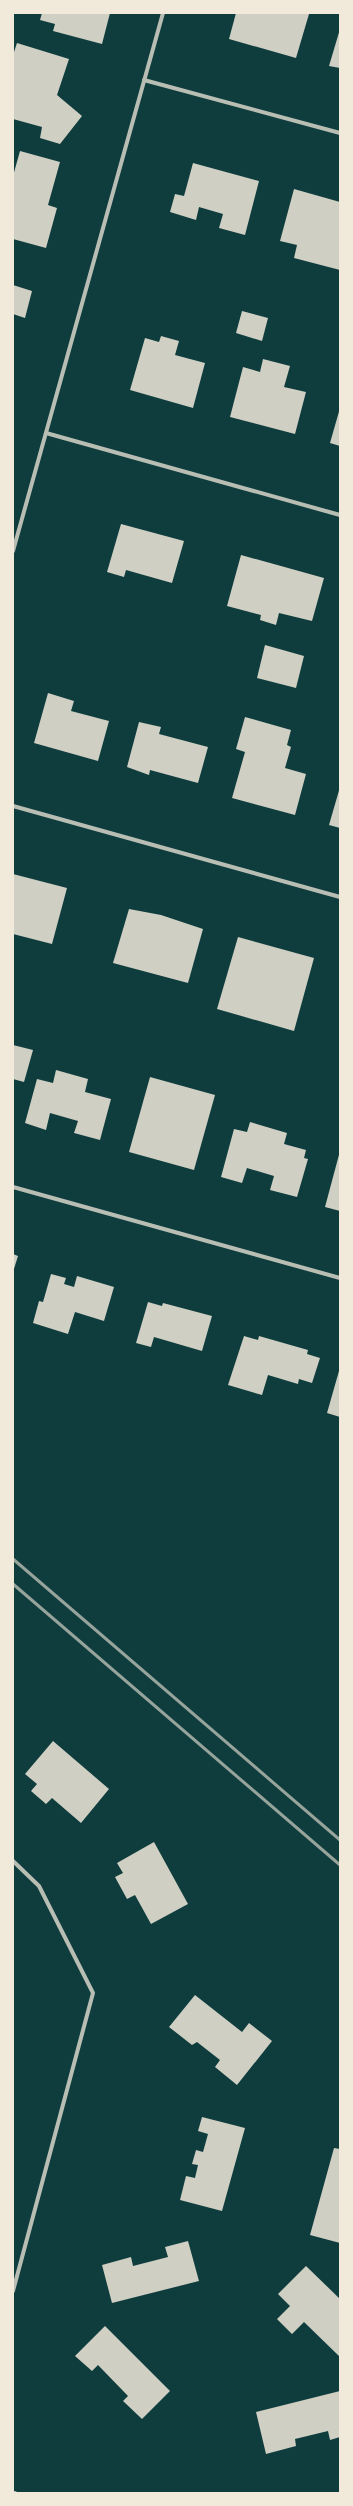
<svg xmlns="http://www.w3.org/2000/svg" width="353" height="2506" font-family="Signika,sans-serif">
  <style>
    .building { fill: #cfcfc3 }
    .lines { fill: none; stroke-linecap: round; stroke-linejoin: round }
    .minor { stroke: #b8beb3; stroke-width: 4 }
    .rail { stroke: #97a49c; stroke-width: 3 }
  </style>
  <rect width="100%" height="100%" fill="#0f3d3e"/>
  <g class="building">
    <polygon points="42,13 110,13 102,44 53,31 55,24 40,20"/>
    <polygon points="236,13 309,14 296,58 229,39"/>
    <polygon points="340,29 340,68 329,66"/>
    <polygon points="17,43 69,59 57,95 82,116 60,144 40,138 42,127 13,119 13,55"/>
    <polygon points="20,151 60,162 48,205 57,208 46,248 13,239 13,176"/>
    <polygon points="193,163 259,181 245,235 219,228 223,214 199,207 196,220 170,212 175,194 184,196"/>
    <polygon points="294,189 340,202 340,270 294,258 297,245 280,241"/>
    <polygon points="13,285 32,291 25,318 13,314"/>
    <polygon points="242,311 268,318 262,341 236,333"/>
    <polygon points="161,336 179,341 175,355 205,363 193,408 130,390 145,338 159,342"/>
    <polygon points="263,359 290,366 284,387 306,392 295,434 230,417 243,367 260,372"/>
    <polygon points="340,408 340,446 330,443"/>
    <polygon points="121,524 184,541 172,583 126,570 124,577 107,572"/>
    <polygon points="241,555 324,578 312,621 279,613 276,625 260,620 261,615 227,606"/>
    <polygon points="265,645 304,656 296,688 257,678"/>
    <polygon points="48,693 74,701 71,711 109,721 98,761 34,743"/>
    <polygon points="245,717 291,730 287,745 291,747 285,768 306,774 295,815 232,798 245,752 236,749"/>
    <polygon points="139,722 161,727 159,734 208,747 198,783 150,770 149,775 127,767"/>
    <polygon points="340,787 340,828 329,825"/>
    <polygon points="13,874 67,888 52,944 13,934"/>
    <polygon points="129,909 161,915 203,929 188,983 113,963"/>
    <polygon points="238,937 314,958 294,1031 217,1009"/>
    <polygon points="13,1045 33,1050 24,1082 13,1079"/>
    <polygon points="56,1070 88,1079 85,1092 111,1099 100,1140 74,1133 78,1121 50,1113 46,1130 25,1123 37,1079 53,1083"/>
    <polygon points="150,1077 215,1095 194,1170 129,1152"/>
    <polygon points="250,1122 287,1133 284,1144 306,1150 304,1158 308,1159 297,1197 270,1190 274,1176 247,1168 242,1183 221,1177 234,1129 247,1132"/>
    <polygon points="340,1151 340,1211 325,1207"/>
    <polygon points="13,1254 18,1256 13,1272"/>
    <polygon points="51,1274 66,1278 64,1284 74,1287 77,1276 114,1287 104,1321 75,1312 68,1334 33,1323 39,1301 43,1302"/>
    <polygon points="148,1302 162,1306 163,1303 212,1316 202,1351 154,1337 151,1347 136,1343"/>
    <polygon points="244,1336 258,1340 259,1336 308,1350 307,1354 320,1358 312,1383 299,1379 298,1384 268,1375 262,1395 228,1385"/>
    <polygon points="339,1371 340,1371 340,1417 327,1413"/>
    <polygon points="53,1741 109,1789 81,1823 52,1798 46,1804 31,1791 37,1784 25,1774"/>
    <polygon points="154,1842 188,1904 151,1924 135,1895 127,1899 115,1877 123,1873 117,1863"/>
    <polygon points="195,1995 242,2032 249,2023 272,2041 237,2085 215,2067 220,2060 197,2042 192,2045 169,2027"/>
    <polygon points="202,2117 245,2128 222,2211 180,2200 186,2176 195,2178 198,2165 192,2164 196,2150 203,2152 208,2134 198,2131"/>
    <polygon points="334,2148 340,2149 340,2243 310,2235"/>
    <polygon points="188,2241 199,2281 112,2303 102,2265 131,2257 133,2266 168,2257 165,2247"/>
    <polygon points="306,2266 340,2299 340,2357 304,2322 292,2334 277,2319 290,2306 278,2294"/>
    <polygon points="105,2326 170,2391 142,2419 123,2401 128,2396 98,2365 92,2371 75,2356"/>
    <polygon points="340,2391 340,2437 330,2440 328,2431 295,2439 296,2446 266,2454 256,2412"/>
  </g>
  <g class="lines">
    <g class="minor">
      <polyline points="144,80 340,133"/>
      <polyline points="46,433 340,515"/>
      <polyline points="13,551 163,13"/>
      <polyline points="13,806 340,897"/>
      <polyline points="13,1187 340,1278"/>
      <polyline points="13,1861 39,1886 93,1993 13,2291"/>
      <polyline points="13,2493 15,2493"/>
    </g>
    <g class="rail">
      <polyline points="13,1559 340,1840"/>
      <polyline points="13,1584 340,1865"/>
    </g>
  </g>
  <rect width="353" height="2506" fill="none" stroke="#f1e9da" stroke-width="28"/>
</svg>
